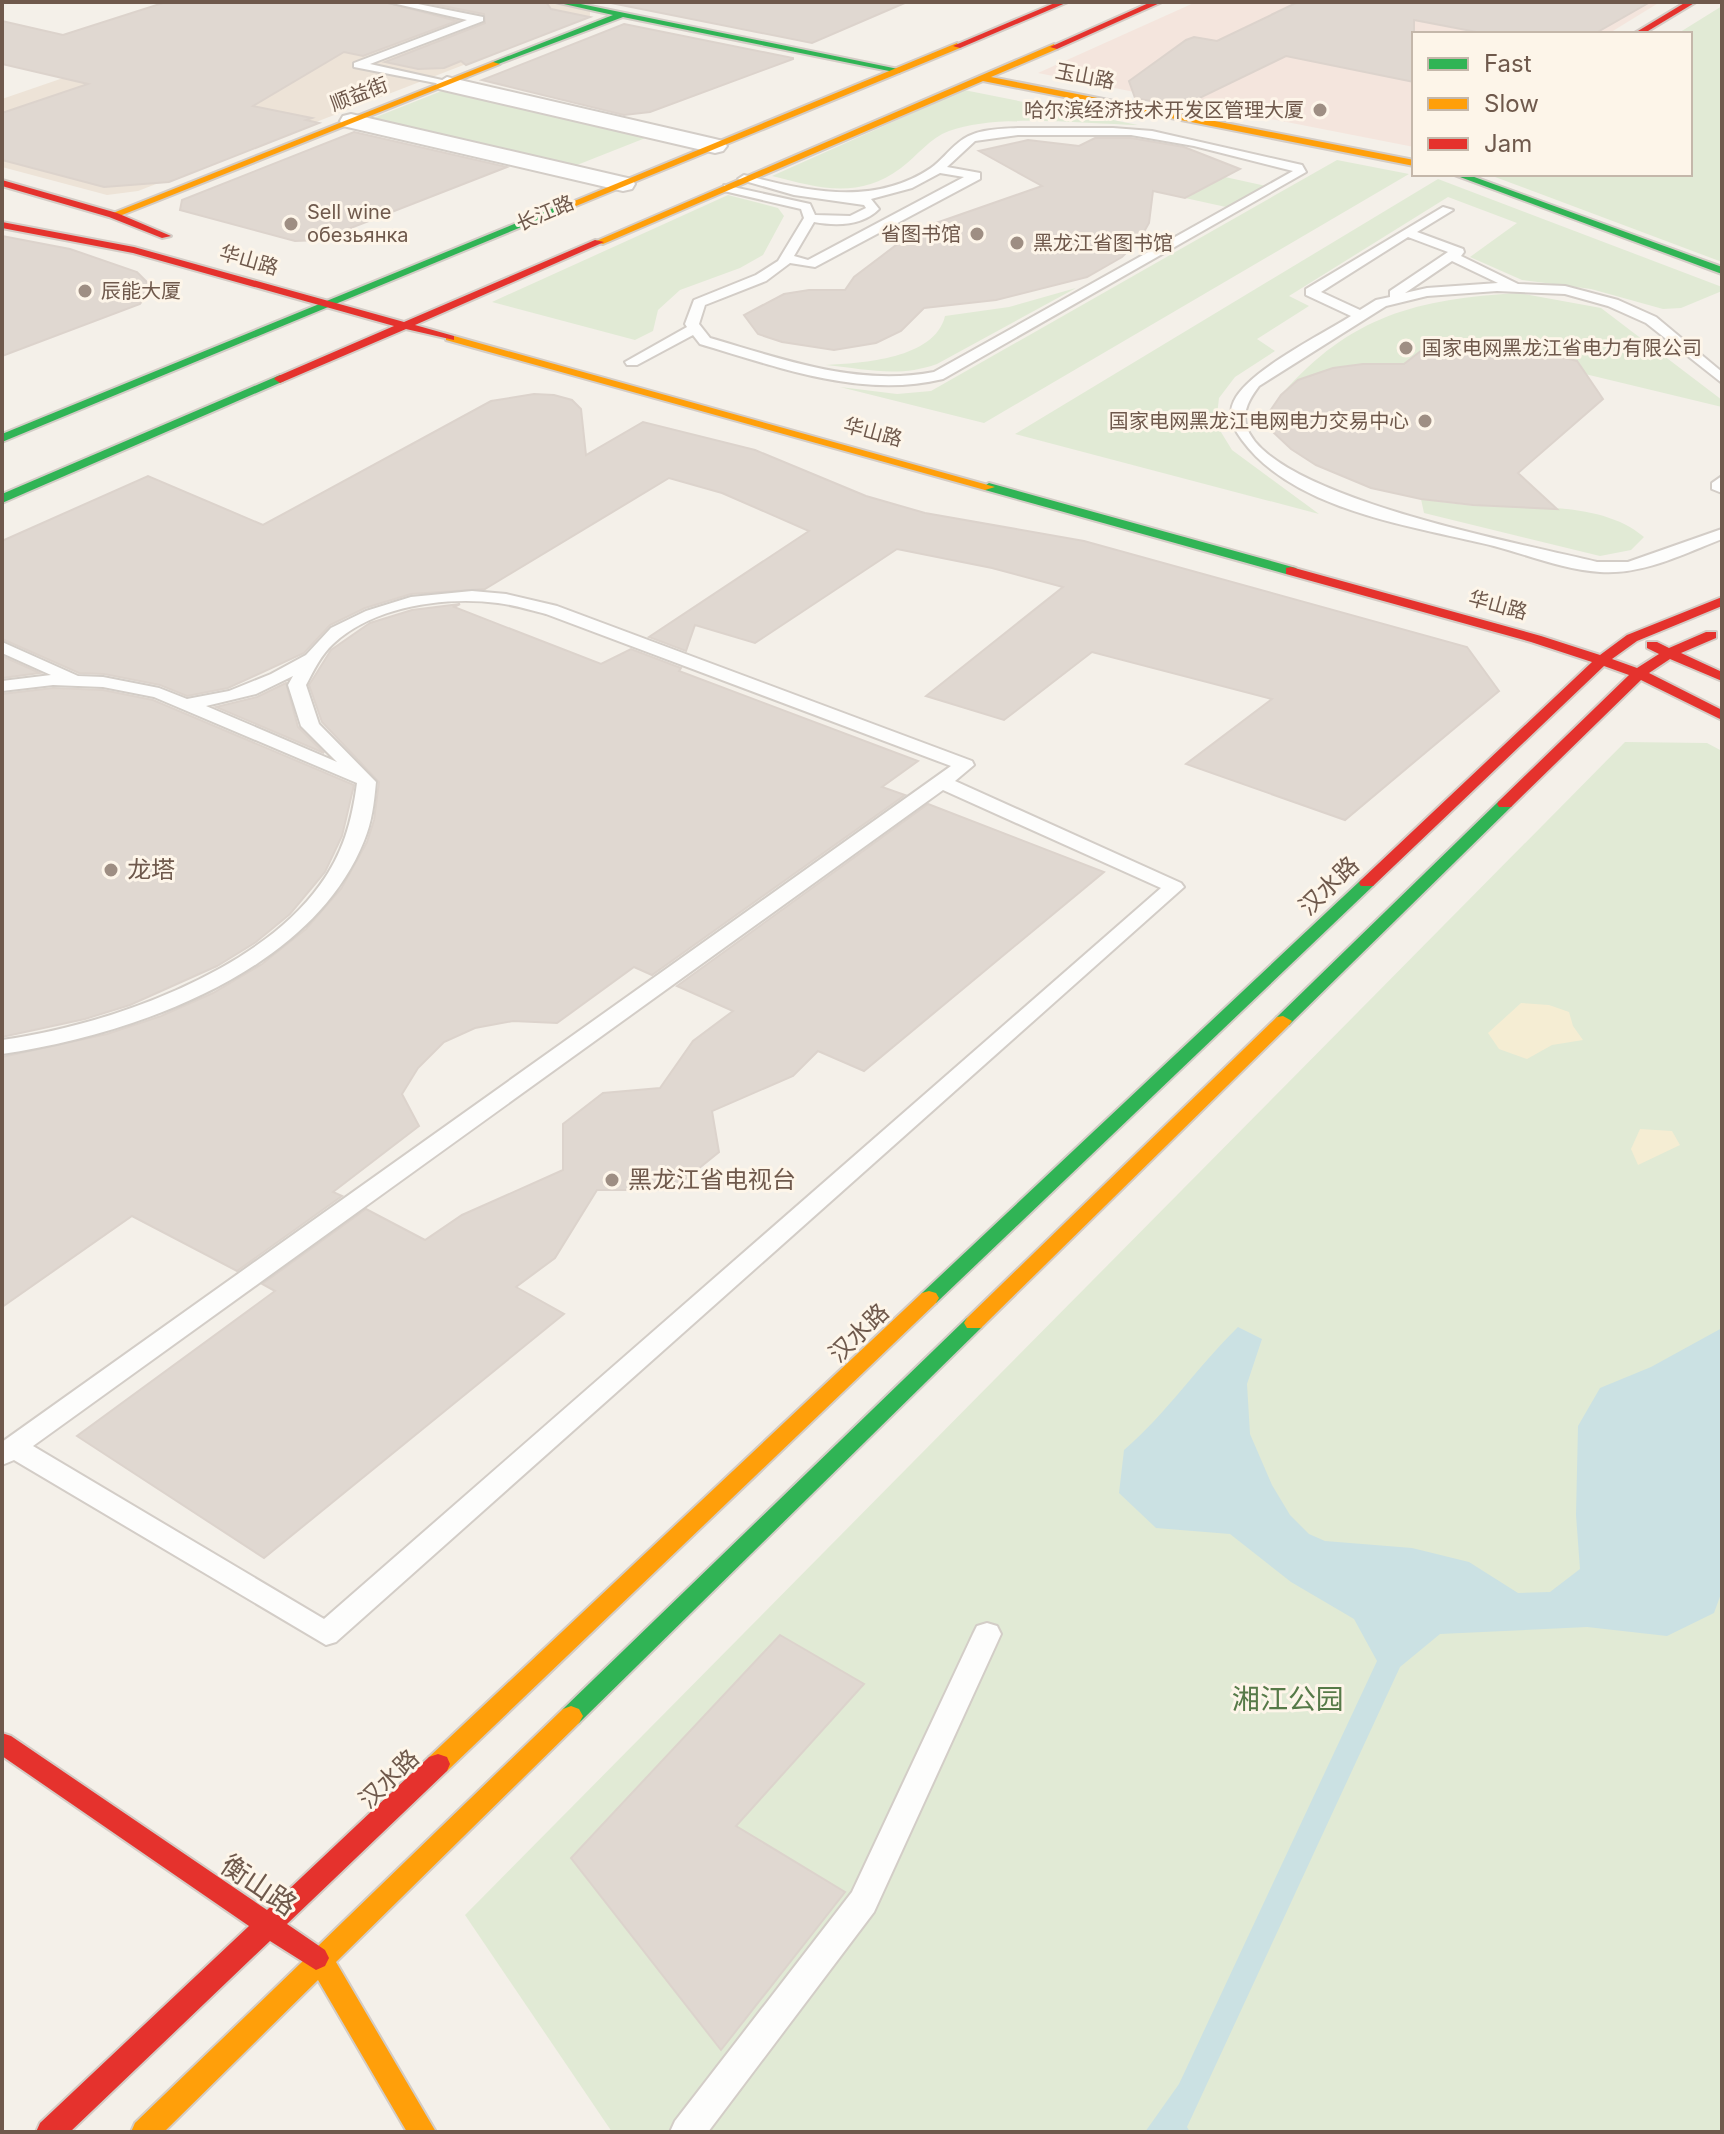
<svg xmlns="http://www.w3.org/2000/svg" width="1724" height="2134" font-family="Inter,'Noto Sans SC',sans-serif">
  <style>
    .residential { fill: #ede3d7 }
    .commercial { fill: #f4e5dd }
    .green { fill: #e1ead5 }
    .sand { fill: #f5edd3 }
    .water { fill: #cbe1e3 }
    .building { fill: #e0d8d1; stroke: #dcd3cc; stroke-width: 2 }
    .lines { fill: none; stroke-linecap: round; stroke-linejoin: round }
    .lane-casing { stroke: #d3cdc7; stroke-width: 4 }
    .street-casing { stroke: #d3cdc7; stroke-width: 4 }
    .fast-casing { stroke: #d3ccc6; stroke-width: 4 }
    .slow-casing { stroke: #d3ccc6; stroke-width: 4 }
    .jam-casing { stroke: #d3ccc6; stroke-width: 4 }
    .lane { fill: #fdfdfc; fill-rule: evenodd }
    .street { fill: #fdfdfc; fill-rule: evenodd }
    .fast { fill: #30b455; fill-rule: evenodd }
    .slow { fill: #ff9f0a; fill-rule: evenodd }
    .jam { fill: #e5322d; fill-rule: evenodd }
    .poi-dot { fill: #9e8e83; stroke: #fdf5e9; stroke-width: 3 }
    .labels { text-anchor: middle; stroke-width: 6; stroke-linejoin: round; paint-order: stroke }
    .far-street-label { font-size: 20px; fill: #6f594c; stroke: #fdf5e9 }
    .far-poi-label { font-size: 20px; fill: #6f594c; stroke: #fdf5e9; text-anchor: start }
    .poi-label { font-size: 24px; fill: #6f594c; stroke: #fdf5e9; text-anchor: start }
    .street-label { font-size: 24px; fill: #6f594c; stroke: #fdf5e9 }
    .near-park-label { font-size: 28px; fill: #567a48; stroke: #fdf5e9 }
    .near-street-label { font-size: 28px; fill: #6f594c; stroke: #fdf5e9 }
  </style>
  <rect width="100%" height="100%" fill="#f4f0e9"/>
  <polygon class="residential" points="284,2 544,2 590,11 590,16 138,191 107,195 2,167 2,99"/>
  <polygon class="commercial" points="1196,2 1660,2 1608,34 1414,34 1414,147 1038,73"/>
  <g class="green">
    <polygon points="1722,6 1722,262 1487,174 1690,174 1690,34 1677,34"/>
    <polygon points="444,90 653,135 577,165 371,119"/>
    <path d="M964 90 1138 125C1086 124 996 113 949 131 930 138 917 156 901 168 858 200 819 188 772 176Z"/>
    <polygon points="1337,160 1409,174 984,423 840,387 897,394 931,391"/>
    <polygon points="1225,177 1266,186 1226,207 1185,198"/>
    <polygon points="1438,179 1722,287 1722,291 1681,308 1663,309 1591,289 1522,280 1470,257 1517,223 1448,197 1289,296 1309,306 1257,339 1275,351 1235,377 1219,398 1216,424 1232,450 1319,514 1015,434"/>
    <polygon points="728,195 778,208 784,216 763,255 740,268 680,290 658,310 653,331 635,340 492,302"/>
    <path d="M1076 288 937 364C898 378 866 369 826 365 862 363 935 359 945 316L1009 307Z"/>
    <path d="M1519 293 1601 308 1722 400V407L1585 374 1577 361 1502 343 1426 347 1404 364H1363L1333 368 1298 380 1281 395C1351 315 1417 299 1519 293Z"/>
    <path d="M1421 499C1442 502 1462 505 1483 506 1534 508 1603 502 1644 537L1631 550 1600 556 1424 513Z"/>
    <polygon points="1625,742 1707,743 1722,751 1722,2132 612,2132 465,1915"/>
  </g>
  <g class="sand">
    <polygon points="1521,1003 1549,1005 1569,1012 1573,1026 1583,1040 1552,1045 1527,1059 1499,1049 1488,1033"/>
    <polygon points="1640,1129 1672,1131 1680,1145 1638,1165 1631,1149"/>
  </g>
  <path class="water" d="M1238 1327 1262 1339 1247 1384 1250 1434 1272 1485 1290 1515 1309 1534 1325 1541 1412 1548 1469 1562 1518 1593 1550 1592 1580 1569 1576 1515 1578 1426 1600 1388 1651 1367 1722 1328V1591L1714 1613 1667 1636 1587 1627 1440 1634 1400 1667 1187 2127 1190 2132H1145L1179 2084 1377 1661 1354 1619 1291 1582 1230 1534 1156 1528 1119 1493 1124 1450C1167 1413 1198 1366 1238 1327Z"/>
  <g class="building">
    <polygon points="166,2 385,2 457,21 363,56 344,52 253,106 312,118 306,120 319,123 169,182 104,187 2,160 2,113 88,84 2,64 2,21 63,35"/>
    <polygon points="423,2 546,2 551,9 590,17 466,65 461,61 444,68 418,69 385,62 485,23 484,14"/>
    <polygon points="606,2 907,2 812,43"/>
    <polygon points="1298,2 1650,2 1594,34 1487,34 1414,20 1414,82 1286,56 1181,107 1135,98 1129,81 1186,40 1194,37 1217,41"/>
    <polygon points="624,24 793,58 793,59 650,112 624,115 482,80"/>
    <polygon points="354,132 507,167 320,240 295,241 180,210 182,200"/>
    <polygon points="1095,138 1131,138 1184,147 1240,169 1185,198 1153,191 1149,223 1140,239 1122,257 1087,277 996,300 924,308 901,331 876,343 834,350 782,342 758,334 744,315 784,294 809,290 845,290 854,277 916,230 1042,186 979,151 1028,140 1079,146"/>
    <polygon points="2,236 70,249 137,272 152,287 140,304 2,356"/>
    <polygon points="1502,343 1577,361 1603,399 1518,473 1557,509 1473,505 1421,499 1371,488 1316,465 1291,449 1272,431 1270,411 1281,395 1298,380 1333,368 1363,364 1404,364 1426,347"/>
    <polygon points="534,394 554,395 572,400 581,409 586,455 643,422 755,450 866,496 925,513 1084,541 1467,647 1499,691 1345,820 1186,764 1272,699 1092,652 1004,720 926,696 1063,587 992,568 897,549 755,643 695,625 686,651 649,637 809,531 722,493 669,478 485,589 411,594 365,608 330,625 304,653 228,688 187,696 160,685 104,674 79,673 2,639 2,541 148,476 263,525 491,401"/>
    <polygon points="460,604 454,607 601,664 631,649 681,668 679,671 918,761 882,787 905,795 652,975 634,967 557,1023 513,1021 475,1028 444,1042 418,1068 402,1094 419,1126 333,1192 342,1196 237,1271 132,1216 2,1307 2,1057 107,1034 161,1016 213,993 262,964 306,929 341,889 367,842 374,820 379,782 322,722 309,685 331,650 370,623 412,610"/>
    <polygon points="2,656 40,673 2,678"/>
    <polygon points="286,683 298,727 324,753 216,707 257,697"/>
    <polygon points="53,688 103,690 153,700 354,785 342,836 325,872 290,914 256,942 217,966 130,1005 85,1019 2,1037 2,694"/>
    <polygon points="928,804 1104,872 864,1071 818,1051 793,1076 712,1111 719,1152 672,1190 597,1190 555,1258 516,1287 564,1314 264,1558 77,1436 275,1291 262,1284 366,1209 425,1240 462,1215 563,1170 563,1124 603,1093 660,1088 693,1041 733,1011 677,986"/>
    <polygon points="780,1635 864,1684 736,1826 845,1892 721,2050 571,1858"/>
  </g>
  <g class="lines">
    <defs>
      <g id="lane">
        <polygon points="388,2 408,2 483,17 483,21 370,64 451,82 451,86 354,67 354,63 467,20"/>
        <path d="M1018 128H1113L1152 131 1302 165 1306 172 943 379C861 399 778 367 700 344L693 335 637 365H627L625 362 687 327 685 324 694 300 756 275 778 261 804 218 801 209 724 191V185L810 204 815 215 850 216 866 208 864 205 794 195 738 179 744 175C807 191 873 207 931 168 941 161 948 151 958 143 974 129 997 129 1018 128ZM1018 135H1131L1194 146 1293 171 934 372C857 387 783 359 710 338L699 324 705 305 766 281 790 263 815 267 980 179V173L947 167 975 141ZM940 173 964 177 808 260 794 256 814 222C836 226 862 226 879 209L871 199 912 188Z"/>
        <path d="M1443 207 1453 210 1417 232 1463 249 1464 252 1461 256 1518 284 1565 286 1618 300 1656 317 1722 372V383L1646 323 1608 306 1565 294 1497 291 1427 296 1386 306 1259 386C1251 397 1242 410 1246 425 1266 497 1529 545 1597 562H1628L1722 529V539C1683 554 1643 575 1600 572 1565 570 1528 555 1494 546 1413 526 1294 511 1242 440 1233 428 1227 415 1234 401 1248 371 1321 335 1351 316L1306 295V289ZM1408 237 1448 252 1390 291V297L1376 300 1360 310 1321 292ZM1452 261 1498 283 1427 288 1405 293Z"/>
        <polygon points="1722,476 1722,493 1712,489 1712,483"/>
        <path d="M472 591 506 594 557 606 972 761 974 765 955 781 1181 883 1184 887 336 1642 326 1645 14 1460 2 1465V1442L951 766 546 614C530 610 514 605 498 603 446 596 373 606 333 644 321 655 314 670 306 685L319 724 376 782C374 803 372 822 364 841 311 973 132 1035 2 1054V1040C105 1026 257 973 320 885 343 854 352 821 357 783L154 697 103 687 53 685 2 691V681L51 675 2 653V642L78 676 103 677 159 688 187 699 229 691 271 674 306 655 331 628 366 611 411 597ZM293 676 288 685 301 726 337 762 206 706 256 694ZM943 790 1161 888 324 1619 33 1446Z"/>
        <polygon points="987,1623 997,1626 1001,1634 874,1912 708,2132 670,2132 675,2121 852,1892 973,1634 977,1626"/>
      </g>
      <g id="street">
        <polygon points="447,77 715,139 723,141 727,146 723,151 715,153 439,89 436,84"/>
        <polygon points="351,114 623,177 632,179 635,184 632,189 623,191 343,126 340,121 343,116"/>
      </g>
      <g id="fast">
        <polygon points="555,2 571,2 903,70 899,73 623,17 493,66 493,62 613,15"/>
        <polygon points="1452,174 1466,174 1722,267 1722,274"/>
        <polygon points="568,202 577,204 2,442 2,434"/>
        <polygon points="280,375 286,379 284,381 2,503 2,494"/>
        <polygon points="989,483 1296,568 1298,571 1296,574 1286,574 985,490 983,487"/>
        <polygon points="1505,799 1513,804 1511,807 1289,1025 1277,1025 1274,1021 1277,1017 1499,801"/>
        <polygon points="1367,878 1373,880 1375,883 1373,886 936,1303 922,1303 919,1298 922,1293 1361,880"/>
        <polygon points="974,1316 981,1318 984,1323 981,1328 579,1723 571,1726 563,1723 559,1716 563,1709 967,1318"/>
      </g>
      <g id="slow">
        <polygon points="957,43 960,48 576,206 567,204"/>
        <polygon points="1054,44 1057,49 991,77 1414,160 1414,166 983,81 603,244 594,242"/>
        <polygon points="493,62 500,64 117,217 108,215"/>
        <polygon points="446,336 454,336 995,487 985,490 446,340"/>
        <polygon points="1283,1016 1292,1021 1289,1025 981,1328 967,1328 964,1323 967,1318 1277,1017"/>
        <polygon points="929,1291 936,1293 939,1298 936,1303 447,1771 438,1774 429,1771 426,1764 429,1757 922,1293"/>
        <polygon points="571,1706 579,1709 583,1716 579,1723 336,1962 436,2132 407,2132 318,1980 164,2132 131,2132 135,2123 304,1960 307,1950 317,1947 563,1709"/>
      </g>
      <g id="jam">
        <polygon points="1057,2 1068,2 960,48 953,46"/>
        <polygon points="1151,2 1162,2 1057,49 1050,47"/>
        <polygon points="1686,2 1696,2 1643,34 1633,34"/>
        <polygon points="2,180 117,213 171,236 162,238 109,217 2,186"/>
        <polygon points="2,222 134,247 404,322 595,240 604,242 415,325 454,336 454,340 406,329 280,383 274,379 276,377 394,326 133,253 2,228"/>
        <polygon points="1291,567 1541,636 1600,655 1627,635 1722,597 1722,606 1637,641 1612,659 1637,668 1659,654 1647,648 1647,642 1657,642 1669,648 1706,632 1716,632 1716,638 1681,653 1722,672 1722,681 1670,659 1649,673 1722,710 1722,720 1641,680 1511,807 1499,807 1497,804 1499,801 1629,675 1604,666 1373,886 1361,886 1359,883 1361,880 1592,662 1531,642 1286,574 1286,568"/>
        <polygon points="2,1733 11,1736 267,1910 429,1757 438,1754 447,1757 450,1764 447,1771 287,1924 325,1950 329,1958 325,1966 316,1970 270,1941 70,2132 36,2132 40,2123 249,1926 2,1756"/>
      </g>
    </defs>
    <use href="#lane" class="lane-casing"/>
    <use href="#street" class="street-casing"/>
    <use href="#fast" class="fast-casing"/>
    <use href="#slow" class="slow-casing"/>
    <use href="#jam" class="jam-casing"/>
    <use href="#lane" class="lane"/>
    <use href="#street" class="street"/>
    <use href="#fast" class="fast"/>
    <use href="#slow" class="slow"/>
    <use href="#jam" class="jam"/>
  </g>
  <g class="poi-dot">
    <circle cx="1320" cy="110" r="8"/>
    <circle cx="291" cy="224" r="8"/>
    <circle cx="977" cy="234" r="8"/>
    <circle cx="1017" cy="243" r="8"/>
    <circle cx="85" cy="291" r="8"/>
    <circle cx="1406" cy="348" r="8"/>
    <circle cx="1425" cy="421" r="8"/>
    <circle cx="111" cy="870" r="8"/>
    <circle cx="612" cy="1180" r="8"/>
  </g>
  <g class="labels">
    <g class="far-street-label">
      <text transform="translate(1085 76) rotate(11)" y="7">玉山路</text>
      <text transform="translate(359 94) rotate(-21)" y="7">顺益街</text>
      <text transform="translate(545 213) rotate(-23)" y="7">长江路</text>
      <text transform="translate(249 260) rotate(16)" y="7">华山路</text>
      <text transform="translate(873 432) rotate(15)" y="7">华山路</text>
      <text transform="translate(1498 605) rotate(15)" y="7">华山路</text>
    </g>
    <g class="far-poi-label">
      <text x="1304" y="117" text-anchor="end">哈尔滨经济技术开发区管理大厦</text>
      <text x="307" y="219">Sell wine<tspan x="307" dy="23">обезьянка</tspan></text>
      <text x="961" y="241" text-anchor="end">省图书馆</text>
      <text x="1033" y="250">黑龙江省图书馆</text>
      <text x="101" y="298">辰能大厦</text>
      <text x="1422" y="355">国家电网黑龙江省电力有限公司</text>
      <text x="1409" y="428" text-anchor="end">国家电网黑龙江电网电力交易中心</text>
    </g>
    <g class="poi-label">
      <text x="127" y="878">龙塔</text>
      <text x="628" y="1188">黑龙江省电视台</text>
    </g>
    <g class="street-label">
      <text transform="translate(1329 886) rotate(-44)" y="8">汉水路</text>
      <text transform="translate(859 1333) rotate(-44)" y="8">汉水路</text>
      <text transform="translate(389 1779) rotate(-44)" y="8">汉水路</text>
    </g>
    <g class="near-park-label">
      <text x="1288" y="1709">湘江公园</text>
    </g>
    <g class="near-street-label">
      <text transform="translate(259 1885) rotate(34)" y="10">衡山路</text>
    </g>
  </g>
  <rect width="1724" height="2134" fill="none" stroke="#6f594c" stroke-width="8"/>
  <rect x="1412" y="32" width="280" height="144" fill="#fdf5e9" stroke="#c4b7aa" stroke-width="2"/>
  <rect x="1428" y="58" width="40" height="12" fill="#30b455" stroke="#c4b7aa" stroke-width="2"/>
  <text x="1484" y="72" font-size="24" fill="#6f594c">Fast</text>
  <rect x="1428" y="98" width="40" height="12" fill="#ff9f0a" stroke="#c4b7aa" stroke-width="2"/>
  <text x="1484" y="112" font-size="24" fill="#6f594c">Slow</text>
  <rect x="1428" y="138" width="40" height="12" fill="#e5322d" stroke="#c4b7aa" stroke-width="2"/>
  <text x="1484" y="152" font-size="24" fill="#6f594c">Jam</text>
</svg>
